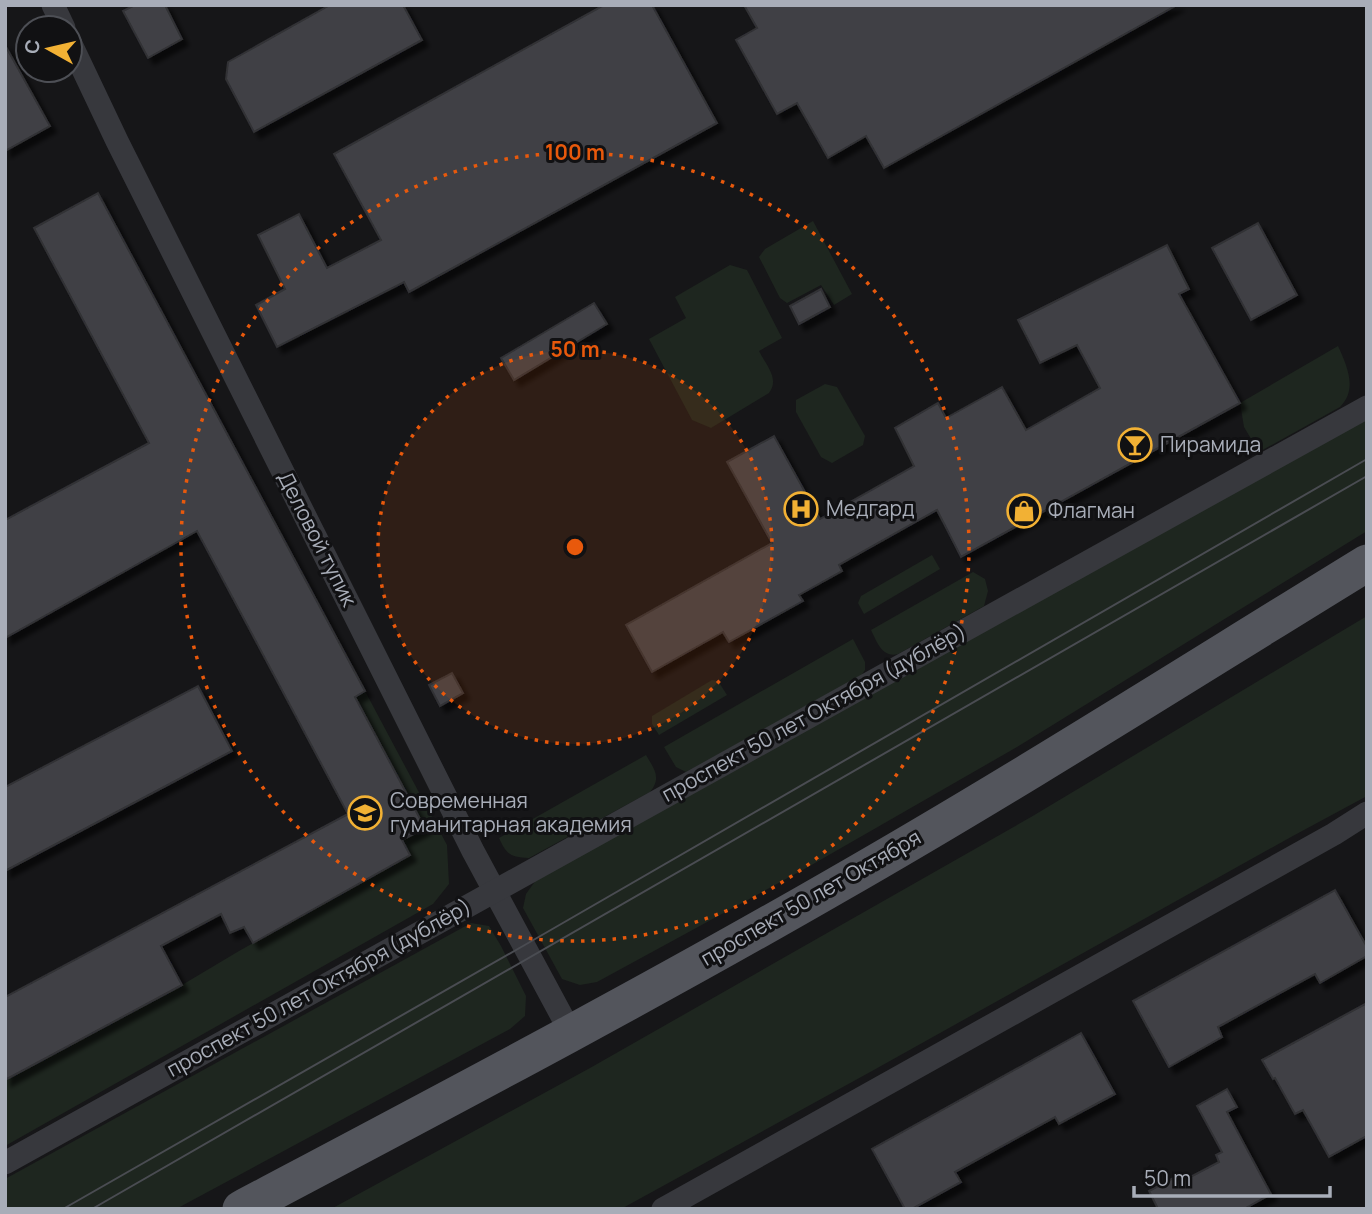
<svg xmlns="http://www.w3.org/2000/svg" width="1372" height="1214" font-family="Manrope,sans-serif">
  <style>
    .green { fill: #1e261f }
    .building { fill: #404145; stroke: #303034; stroke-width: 2; filter: url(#shadow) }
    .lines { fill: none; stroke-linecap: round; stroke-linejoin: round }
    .street { stroke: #37383d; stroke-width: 23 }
    .primary { stroke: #53555c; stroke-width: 37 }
    .tram { stroke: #4a4c52; stroke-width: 2 }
    .ring { fill: none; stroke: #e8590c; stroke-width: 3.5; stroke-dasharray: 3.5 7 }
    .labels { text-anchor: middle; stroke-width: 6; stroke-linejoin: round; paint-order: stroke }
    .poi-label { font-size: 21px; fill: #a8adb8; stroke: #111113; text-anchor: start }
    .street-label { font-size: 21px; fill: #a8adb8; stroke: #111113 }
    .centre { fill: #e8590c; stroke: #111113; stroke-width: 3.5 }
    .ring-label { font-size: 21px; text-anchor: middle; font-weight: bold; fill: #e8590c; stroke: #111113; stroke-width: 6; stroke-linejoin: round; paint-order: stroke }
  </style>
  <defs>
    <filter id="shadow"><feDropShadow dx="6" dy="6" stdDeviation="2" flood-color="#0009"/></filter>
  </defs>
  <rect width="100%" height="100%" fill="#161618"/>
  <g class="green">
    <polygon points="813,221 852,294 834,305 821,285 787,303 780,298 759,257 765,249"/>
    <path d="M730 265 747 270 782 338 759 351C766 365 780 379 769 393L711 428 692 420 649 339 686 318 675 297Z"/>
    <path d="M1338 346C1347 366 1358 389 1340 407L1259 452 1244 427 1240 403Z"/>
    <polygon points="825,384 837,387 865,436 863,445 832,463 821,457 796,412 796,400"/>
    <polygon points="1367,416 1367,531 1017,747 808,867 597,982 580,985 562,979 523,908 526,894 536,880"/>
    <polygon points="932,555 940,569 864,614 858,603 861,596"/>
    <path d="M973 572 985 579 988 591 984 606 898 654C882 658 877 642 871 630Z"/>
    <polygon points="1367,616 1367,796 1291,837 872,1071 621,1209 331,1209 590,1068 1031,817"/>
    <polygon points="853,639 865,662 865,670 861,676 686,772 676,767 664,747"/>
    <polygon points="712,680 718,681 727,695 659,735 652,724 652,716"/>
    <polygon points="365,691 447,845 449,884 433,904 5,1146 5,1080 182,985 239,951 410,855 402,840 348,701"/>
    <path d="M646 755C654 769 662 777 650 792L529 858C510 857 507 855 499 838Z"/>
    <polygon points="471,923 489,926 501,946 526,996 525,1016 510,1029 176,1209 5,1209 5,1179"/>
  </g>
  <g class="building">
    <polygon points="135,5 165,5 182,39 148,58 123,11"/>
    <polygon points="330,5 403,5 422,40 254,132 226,79 228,62"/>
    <polygon points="604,5 652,5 717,123 409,292 404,282 277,347 256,305 285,289 258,235 299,214 327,268 381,240 334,154"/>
    <polygon points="744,5 1177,5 884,168 866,136 828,158 797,103 777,114 736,40 757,28"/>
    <polygon points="5,45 50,126 5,151"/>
    <polygon points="98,193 365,691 355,697 425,828 402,840 410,855 253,943 244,927 230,933 221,914 161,946 182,985 5,1080 5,997 348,814 197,531 5,638 5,520 149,443 34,228"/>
    <polygon points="1258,223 1297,295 1251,320 1212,248"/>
    <polygon points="1167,245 1189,289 1179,294 1240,403 961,557 937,510 839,565 842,571 799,595 803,601 729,642 723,632 652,672 626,625 772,543 727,462 774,436 820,519 914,466 895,428 938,403 946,418 1002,387 1026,430 1100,388 1077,345 1040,363 1018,320"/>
    <polygon points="821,289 830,307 799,324 790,306"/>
    <polygon points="594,303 607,324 514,380 501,358"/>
    <polygon points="452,673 463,693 440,706 429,685"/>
    <polygon points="198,686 232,751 5,871 5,787"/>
    <polygon points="1335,890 1367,947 1367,956 1320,983 1315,974 1218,1027 1222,1037 1169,1067 1133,1001"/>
    <polygon points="1367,1003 1367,1136 1329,1157 1303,1110 1295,1114 1275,1078 1273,1079 1262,1060"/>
    <polygon points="1081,1033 1115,1094 1059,1124 1055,1117 955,1172 961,1182 912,1209 905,1209 872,1149"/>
    <polygon points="1227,1089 1237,1107 1227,1112 1271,1194 1244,1209 1158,1209 1149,1191 1175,1177 1179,1183 1219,1162 1216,1155 1222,1152 1197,1106"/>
  </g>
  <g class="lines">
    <g class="street">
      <polyline points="53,5 64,28"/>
      <polyline points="70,42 117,141 473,851 571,1033"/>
      <polyline points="5,1163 1367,407"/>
      <polyline points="663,1209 1334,834 1367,813"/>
    </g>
    <path class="primary" d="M241 1209C441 1103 641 998 837 885 1017 782 1191 671 1367 563"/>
    <g class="tram">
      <polyline points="63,1209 523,946 1367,459"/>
      <polyline points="92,1209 1367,476"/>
    </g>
  </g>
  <circle cx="575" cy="547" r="197" fill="#e8590c" fill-opacity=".12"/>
  <g class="ring">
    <circle cx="575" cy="547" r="197"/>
    <circle cx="575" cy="547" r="394"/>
  </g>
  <defs>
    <symbol id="bar-ring" viewBox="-11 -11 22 22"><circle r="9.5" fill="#111113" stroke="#f2b134" stroke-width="1.5"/><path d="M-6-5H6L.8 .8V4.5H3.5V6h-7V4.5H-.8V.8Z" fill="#f2b134"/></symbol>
    <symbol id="hospital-ring" viewBox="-11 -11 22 22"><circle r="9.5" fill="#111113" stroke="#f2b134" stroke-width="1.5"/><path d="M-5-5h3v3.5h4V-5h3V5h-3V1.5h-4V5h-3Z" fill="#f2b134"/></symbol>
    <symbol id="shop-ring" viewBox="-11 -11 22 22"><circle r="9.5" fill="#111113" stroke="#f2b134" stroke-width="1.5"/><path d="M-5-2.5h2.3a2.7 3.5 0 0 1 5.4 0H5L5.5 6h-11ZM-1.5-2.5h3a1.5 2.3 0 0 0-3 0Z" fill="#f2b134"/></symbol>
    <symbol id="university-ring" viewBox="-11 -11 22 22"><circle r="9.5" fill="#111113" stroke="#f2b134" stroke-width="1.5"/><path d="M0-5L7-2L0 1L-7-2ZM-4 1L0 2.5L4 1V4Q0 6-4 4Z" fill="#f2b134"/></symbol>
  </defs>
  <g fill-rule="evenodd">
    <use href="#bar-ring" x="1116" y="426" width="38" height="38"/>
    <use href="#hospital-ring" x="782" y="490" width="38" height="38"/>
    <use href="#shop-ring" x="1005" y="492" width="38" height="38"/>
    <use href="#university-ring" x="346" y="794" width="38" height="38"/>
  </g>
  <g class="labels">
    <g class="poi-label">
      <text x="1160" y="452">Пирамида</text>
      <text x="826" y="516">Медгард</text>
      <text x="1048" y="518">Флагман</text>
      <text x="390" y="808">Современная<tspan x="390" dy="24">гуманитарная академия</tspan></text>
    </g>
    <g class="street-label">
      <text transform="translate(317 539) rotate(63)" y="7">Деловой тупик</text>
      <text transform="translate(814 713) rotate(-29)" y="7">проспект 50 лет Октября (дублёр)</text>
      <text transform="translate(811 898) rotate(-30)" y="7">проспект 50 лет Октября</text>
      <text transform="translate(319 988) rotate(-29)" y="7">проспект 50 лет Октября (дублёр)</text>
    </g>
  </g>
  <circle cx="575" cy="547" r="10" class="centre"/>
  <g class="ring-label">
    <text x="575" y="160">100 m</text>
    <text x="575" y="357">50 m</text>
  </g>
  <rect width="1372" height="1214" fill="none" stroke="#a8adb8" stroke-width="14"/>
  <g transform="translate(49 49) rotate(278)"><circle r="33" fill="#111113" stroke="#4d4f55" stroke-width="2"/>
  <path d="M0-5L12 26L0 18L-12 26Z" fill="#f2b134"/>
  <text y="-10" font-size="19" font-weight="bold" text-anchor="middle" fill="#a8adb8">С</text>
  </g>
  <path d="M1134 1186v10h196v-10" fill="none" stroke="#a8adb8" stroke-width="3.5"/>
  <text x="1144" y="1186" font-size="21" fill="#a8adb8" stroke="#111113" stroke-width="5" paint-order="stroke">50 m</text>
</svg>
